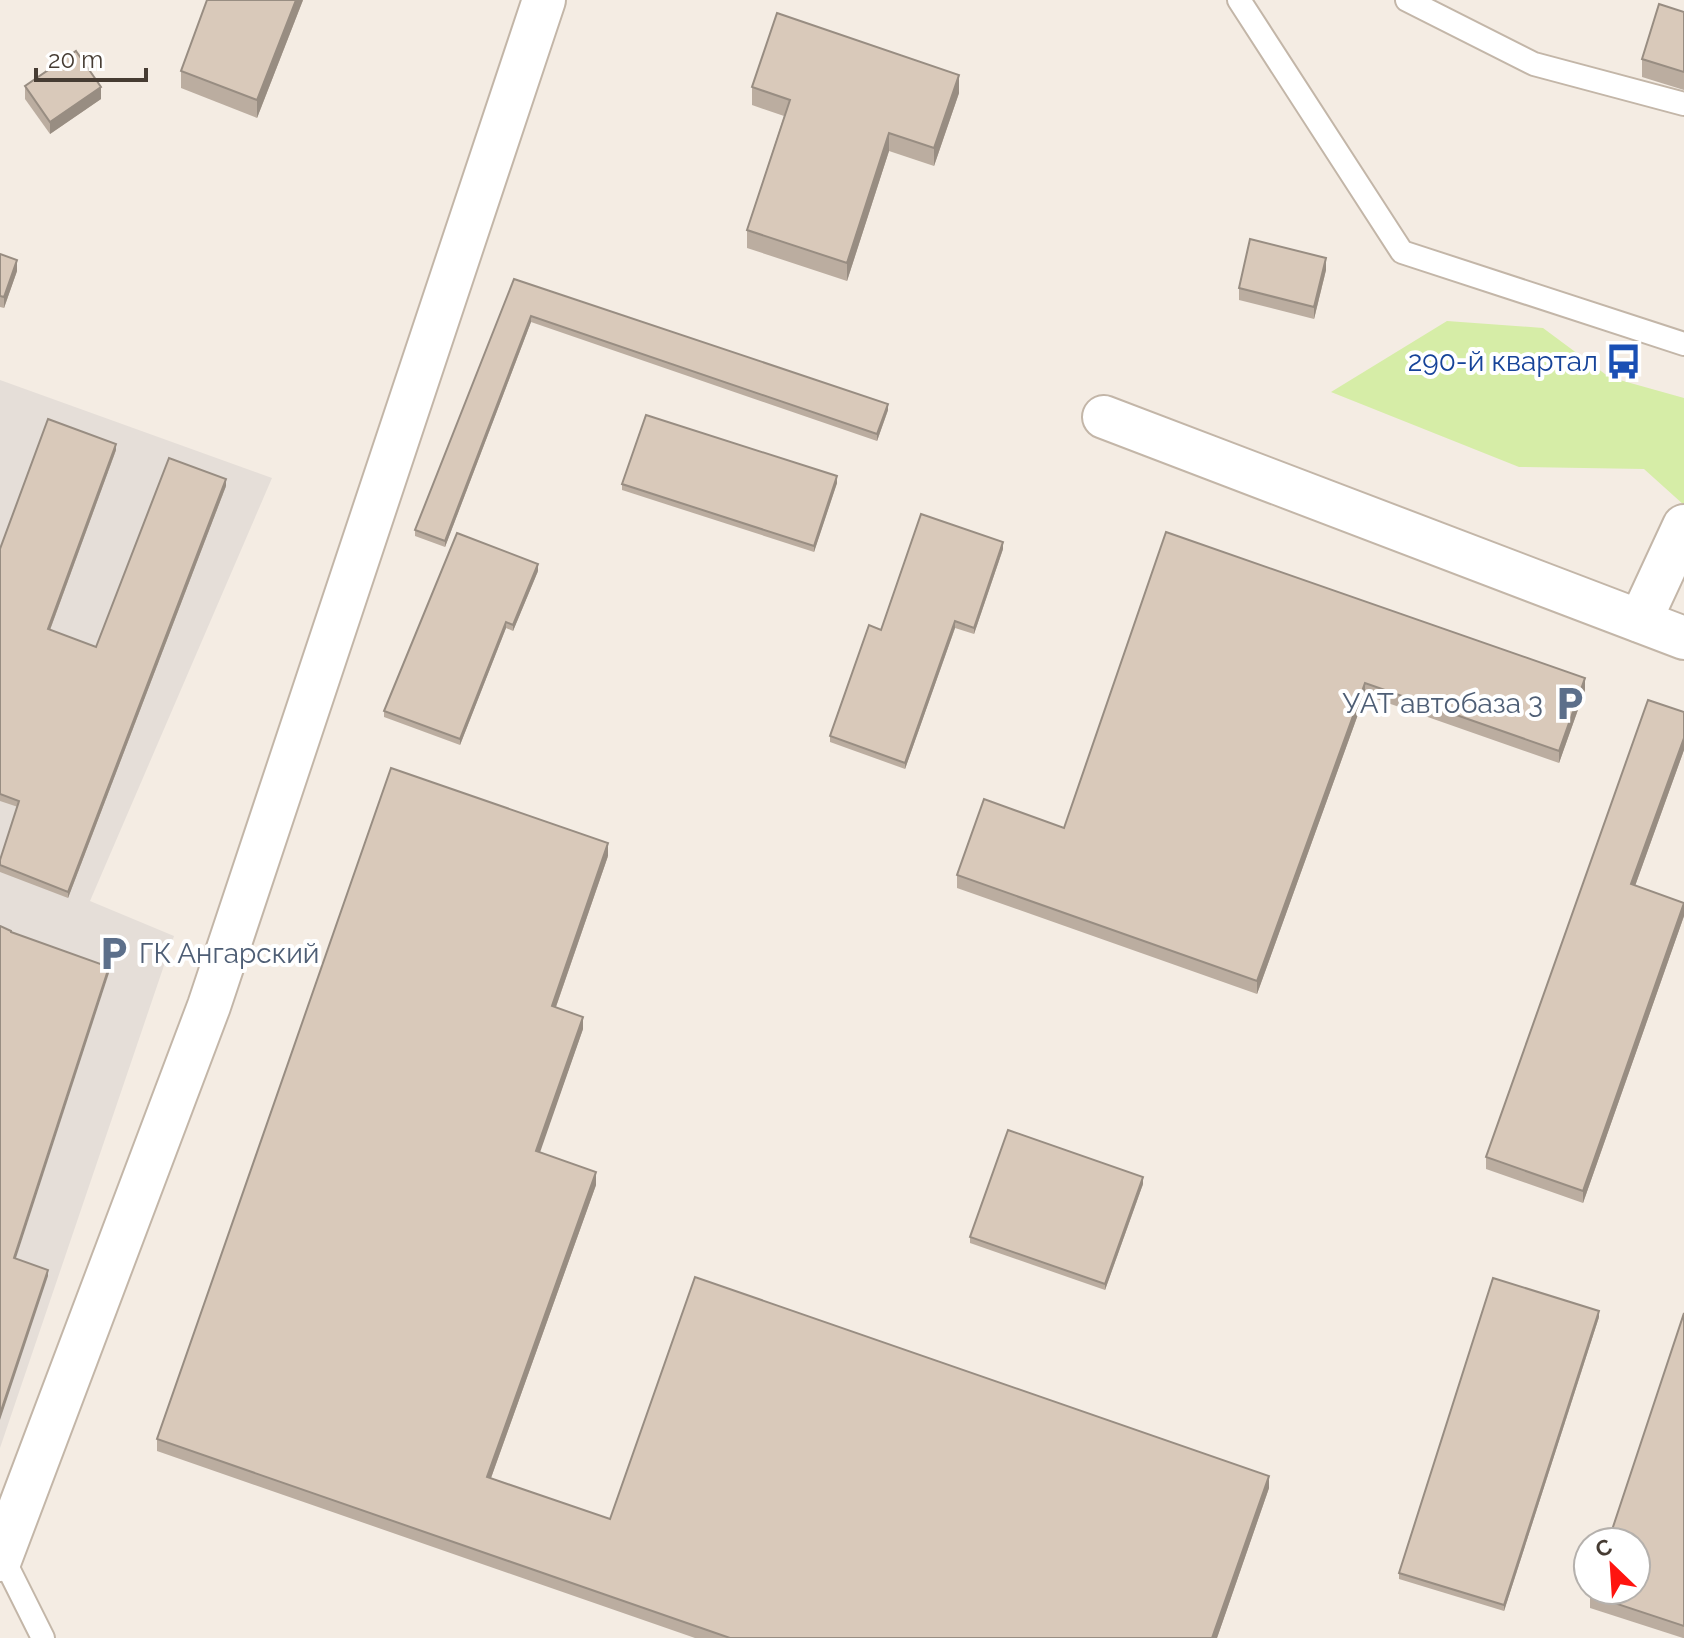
<svg xmlns="http://www.w3.org/2000/svg" width="1684" height="1638" font-family="Raleway,sans-serif">
  <style>
    .industrial { fill: #e5ded8 }
    .green { fill: #d6eda7 }
    .lines { fill: none; stroke-linecap: round; stroke-linejoin: round }
    .lane-casing { stroke: #c3b6a8; stroke-width: 26 }
    .street-casing { stroke: #c3b6a8; stroke-width: 46 }
    .lane { stroke: #fff; stroke-width: 22 }
    .street { stroke: #fff; stroke-width: 42 }
    .wall { fill: #bbada0 }
    .shaded-wall { fill: #988d82 }
    .building { fill: #d9c9ba; stroke: #988d82; stroke-width: 2 }
    .labels { text-anchor: middle; stroke-width: 8; stroke-linejoin: round; paint-order: stroke }
    .transit-label { font-size: 28px; fill: #164399; stroke: #fff; text-anchor: end }
    .service-label { font-size: 28px; fill: #4e5e75; stroke: #fff; text-anchor: end }
  </style>
  <rect width="100%" height="100%" fill="#f4ece3"/>
  <polygon class="industrial" points="0,380 272,478 90,901 174,936 0,1448"/>
  <polygon class="green" points="1447,321 1543,328 1609,377 1684,398 1684,505 1644,469 1519,467 1331,392"/>
  <g class="lines">
    <defs>
      <g id="lane">
        <polyline points="1239,0 1402,252 1684,344"/>
        <polyline points="1407,0 1534,64 1684,104"/>
        <polyline points="2,1556 43,1638"/>
      </g>
      <g id="street">
        <polyline points="1104,417 1684,638"/>
        <polyline points="1640,621 1684,526"/>
        <polyline points="0,1560 209,1006 544,0"/>
      </g>
    </defs>
    <use href="#lane" class="lane-casing"/>
    <use href="#street" class="street-casing"/>
    <use href="#lane" class="lane"/>
    <use href="#street" class="street"/>
  </g>
  <g class="wall">
    <polygon points="303,0 257,118 181,88 181,71"/>
    <polygon points="1684,12 1684,90 1642,77 1642,59"/>
    <polygon points="25,86 101,99 50,134 25,99"/>
    <polygon points="752,87 959,93 934,166 889,151 847,281 747,248 747,230 784,116 752,105"/>
    <polygon points="0,254 17,271 4,308 0,307"/>
    <polygon points="1326,270 1314,319 1239,300 1239,288"/>
    <polygon points="514,279 888,410 877,441 531,322 445,547 415,536 415,530"/>
    <polygon points="116,450 50,630 96,647 226,486 68,898 0,872 0,860 18,807 0,801 0,549"/>
    <polygon points="837,483 814,552 622,490 622,484"/>
    <polygon points="1166,532 1585,690 1559,763 1365,695 1257,994 957,888 957,875 1064,828"/>
    <polygon points="1003,549 974,634 955,628 905,769 830,742 830,736 881,630"/>
    <polygon points="538,571 513,631 506,628 460,745 384,717 384,711"/>
    <polygon points="1684,712 1684,750 1635,886 1684,916 1583,1203 1486,1169 1486,1157"/>
    <polygon points="608,856 556,1007 583,1029 539,1153 596,1185 491,1478 610,1519 1269,1488 1217,1638 695,1638 157,1451 157,1439"/>
    <polygon points="1143,1184 1105,1290 970,1243 970,1237"/>
    <polygon points="1684,1313 1684,1638 1683,1638 1590,1608 1590,1595"/>
    <polygon points="1599,1317 1504,1611 1399,1579 1399,1573"/>
  </g>
  <g class="shaded-wall">
    <polygon points="296,0 303,0 257,118 257,100"/>
    <polygon points="959,75 959,93 934,166 934,148"/>
    <polygon points="101,87 101,99 50,134 50,122"/>
    <polygon points="889,133 889,151 847,281 847,263"/>
    <polygon points="1326,258 1326,270 1314,319 1314,307"/>
    <polygon points="17,260 17,271 4,308 4,297"/>
    <polygon points="531,316 531,322 445,547 445,541"/>
    <polygon points="888,404 888,410 877,441 877,434"/>
    <polygon points="116,444 116,450 48,635 48,629"/>
    <polygon points="837,476 837,483 814,552 814,546"/>
    <polygon points="226,479 226,486 68,898 68,892"/>
    <polygon points="1003,542 1003,549 974,634 974,628"/>
    <polygon points="538,564 538,571 513,631 513,625"/>
    <polygon points="955,621 955,628 905,769 905,763"/>
    <polygon points="506,622 506,628 460,745 460,739"/>
    <polygon points="1585,678 1585,690 1559,763 1559,751"/>
    <polygon points="1365,683 1365,695 1257,994 1257,981"/>
    <polygon points="1684,738 1684,750 1631,897 1631,884"/>
    <polygon points="608,843 608,856 552,1018 552,1006"/>
    <polygon points="1684,903 1684,916 1583,1203 1583,1191"/>
    <polygon points="109,967 109,973 14,1264 14,1258"/>
    <polygon points="583,1017 583,1029 536,1164 536,1151"/>
    <polygon points="596,1172 596,1185 487,1489 487,1477"/>
    <polygon points="1143,1177 1143,1184 1105,1290 1105,1284"/>
    <polygon points="48,1270 48,1276 0,1420 0,1414"/>
    <polygon points="1599,1311 1599,1317 1504,1611 1504,1605"/>
    <polygon points="1269,1476 1269,1488 1217,1638 1212,1638"/>
  </g>
  <g class="building">
    <polygon points="207,0 296,0 257,100 181,71"/>
    <polygon points="1659,4 1684,12 1684,72 1642,59"/>
    <polygon points="777,13 959,75 934,148 889,133 847,263 747,230 790,100 752,87"/>
    <polygon points="76,51 101,87 50,122 25,86"/>
    <polygon points="1250,239 1326,258 1314,307 1239,288"/>
    <polygon points="0,254 17,260 4,297 0,296"/>
    <polygon points="514,279 888,404 877,434 531,316 445,541 415,530"/>
    <polygon points="646,415 837,476 814,546 622,484"/>
    <polygon points="48,419 116,444 48,629 96,647 169,458 226,479 68,892 0,865 0,860 19,801 0,794 0,549"/>
    <polygon points="921,514 1003,542 974,628 955,621 905,763 830,736 869,625 881,630"/>
    <polygon points="1166,532 1585,678 1559,751 1365,683 1257,981 957,875 984,799 1064,828"/>
    <polygon points="457,533 538,564 513,625 506,622 460,739 384,711"/>
    <polygon points="1648,700 1684,712 1684,738 1631,884 1684,903 1583,1191 1486,1157"/>
    <polygon points="391,768 608,843 552,1006 583,1017 536,1151 596,1172 487,1477 610,1519 695,1277 1269,1476 1212,1638 730,1638 157,1439"/>
    <polygon points="0,926 11,931 11,932 109,967 14,1258 48,1270 0,1414"/>
    <polygon points="1008,1130 1143,1177 1105,1284 970,1237"/>
    <polygon points="1493,1278 1599,1311 1504,1605 1399,1573"/>
    <polygon points="1684,1313 1684,1626 1590,1595 1592,1590 1636,1590 1636,1542 1608,1542"/>
  </g>
  <defs>
    <symbol id="bus-bare" viewBox="-9 -9 18 18"><path d="M-5-6H5V4H4V6H2V4H-2V6H-4V4H-5ZM-3.5-4V0h7V-4ZM-3.5 1.2v1.5H-2V1.2ZM2 1.2v1.5H3.5V1.2Z" fill="#1a4fb4" stroke="#fff" stroke-width="2.5" paint-order="stroke"/></symbol>
    <symbol id="parking-bare" viewBox="-9 -9 18 18"><path d="M-3.5-5.5H1a3.5 3.5 0 0 1 0 7H-1V5.5H-3.5ZM-1-3.4V-.6H.8a1.4 1.4 0 0 0 0-2.8Z" fill="#5c6f8a" stroke="#fff" stroke-width="2.5" paint-order="stroke"/></symbol>
  </defs>
  <g fill-rule="evenodd">
    <use href="#bus-bare" x="1598" y="336" width="51" height="51"/>
    <use href="#parking-bare" x="1544" y="678" width="51" height="51"/>
    <use href="#parking-bare" x="88" y="928" width="51" height="51"/>
  </g>
  <g class="labels">
    <g class="transit-label">
      <text x="1598" y="371">290-й квартал</text>
    </g>
    <g class="service-label">
      <text x="1543" y="713">УАТ автобаза 3</text>
      <text x="139" y="963" text-anchor="start">ГК Ангарский</text>
    </g>
  </g>
  <g transform="translate(1612 1566) rotate(335)"><circle r="38" fill="#ffffff" stroke="#b5b1ad" stroke-width="2"/>
  <path d="M0-6L14 30L0 20L-14 30Z" fill="#ff140f"/>
  <text y="-12" font-size="22" font-weight="bold" text-anchor="middle" fill="#463c33">С</text>
  </g>
  <path d="M36 68v12h110v-12" fill="none" stroke="#463c33" stroke-width="4"/>
  <text x="48" y="68" font-size="24" fill="#463c33" stroke="#ffffff" stroke-width="6" paint-order="stroke">20 m</text>
</svg>
